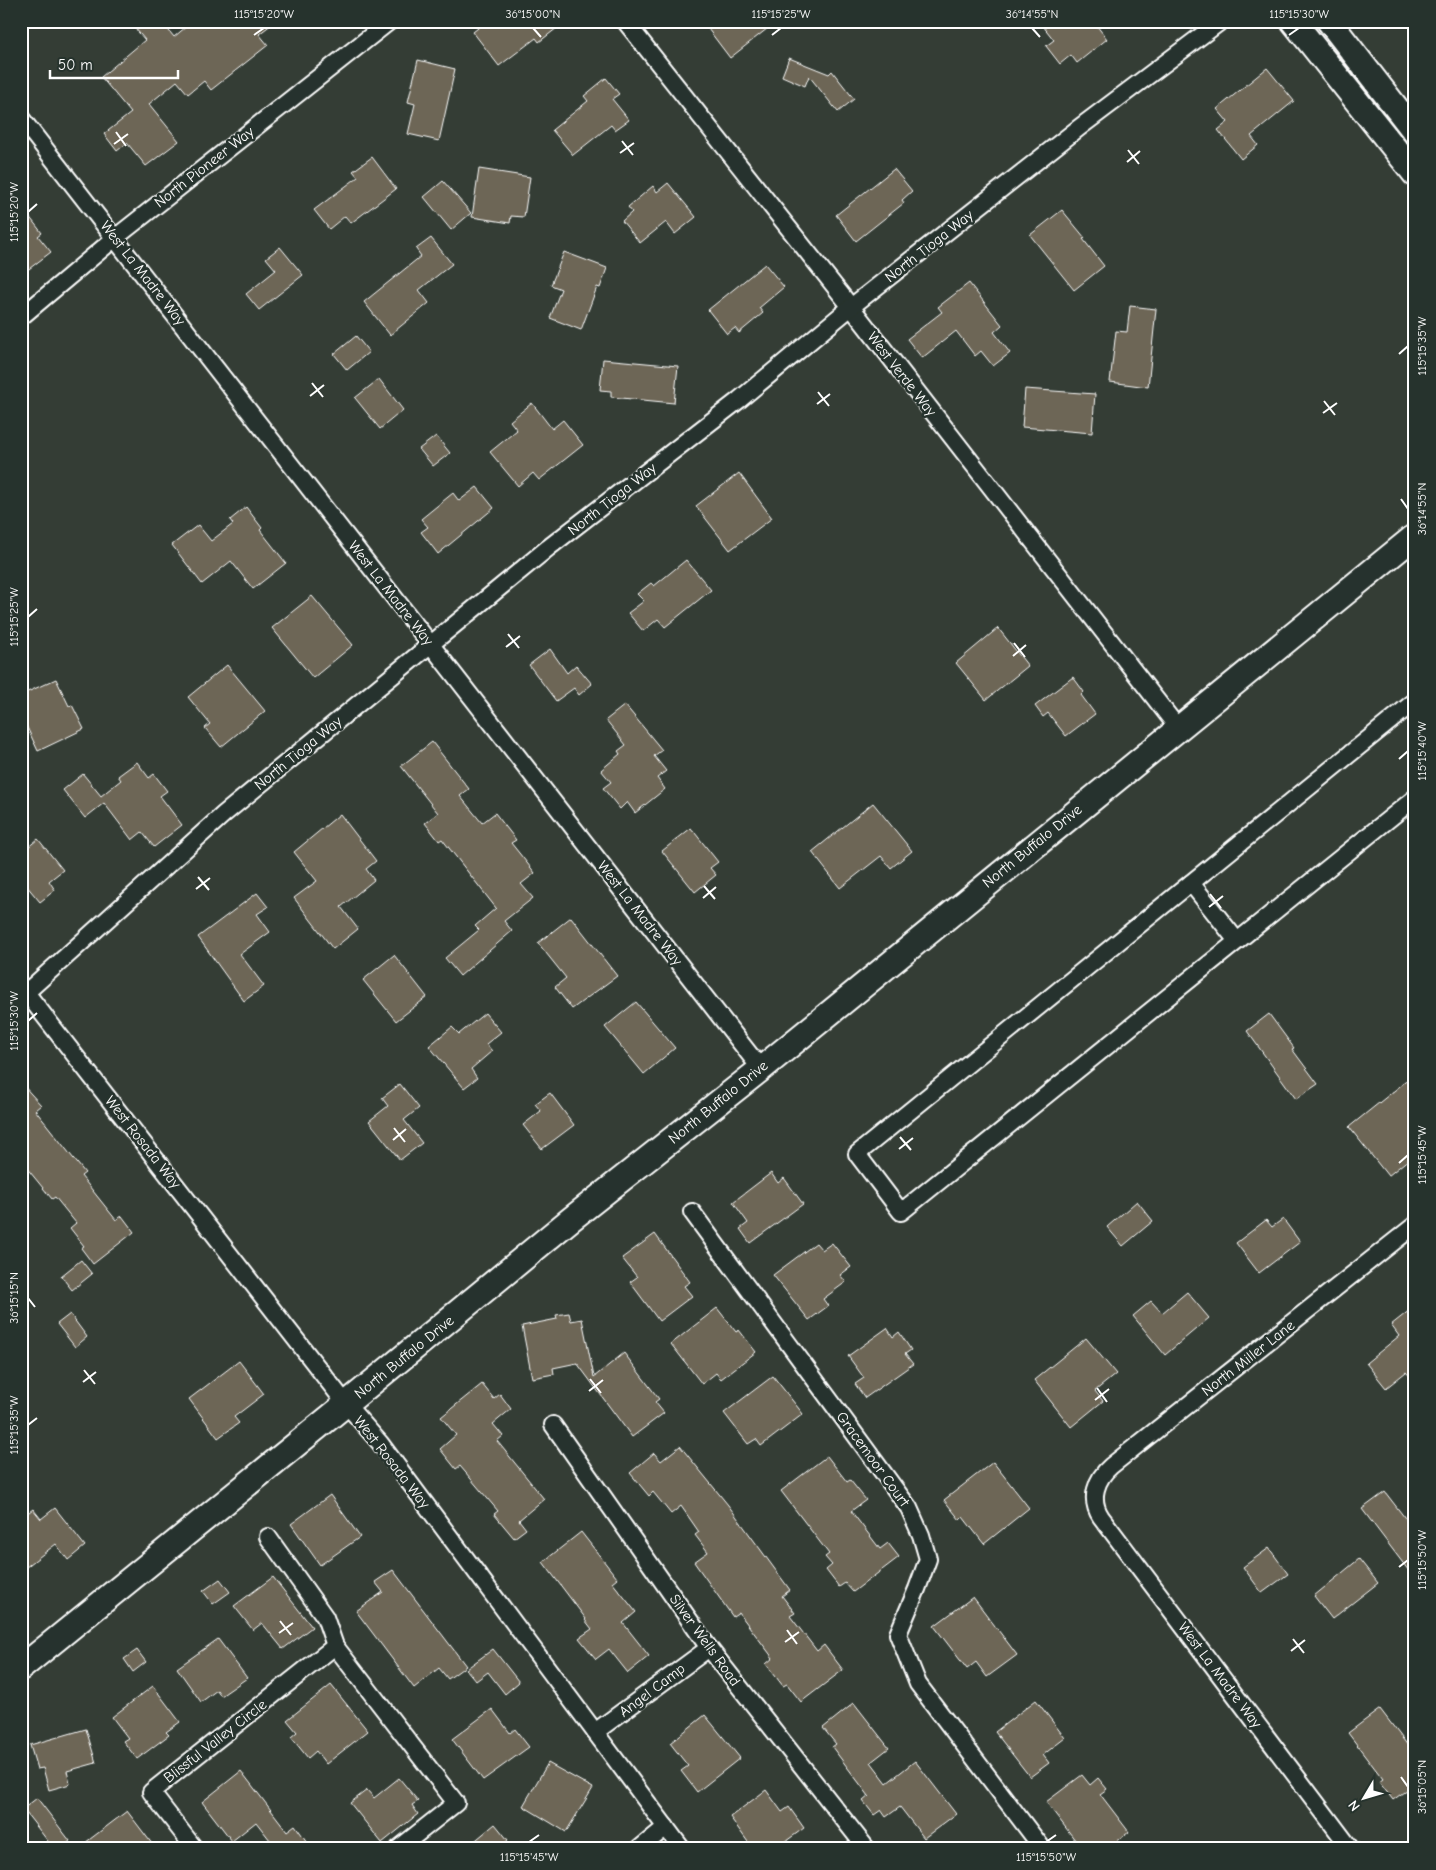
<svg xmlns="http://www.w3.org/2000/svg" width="1436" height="1870" font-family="'Comic Neue',sans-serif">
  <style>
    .building { fill: #6d6656; stroke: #fff }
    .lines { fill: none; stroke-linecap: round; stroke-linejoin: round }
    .street-casing { stroke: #fff; stroke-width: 20 }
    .secondary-casing { stroke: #fff; stroke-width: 28 }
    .street { stroke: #26332d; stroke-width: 16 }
    .secondary { stroke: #26332d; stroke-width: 24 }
    .ticks { fill: none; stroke: #fff; stroke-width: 2 }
    .labels { text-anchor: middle; stroke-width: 5; stroke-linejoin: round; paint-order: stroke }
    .street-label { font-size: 15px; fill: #fff; stroke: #26332d }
    .neatline { fill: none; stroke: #fff; stroke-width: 2 }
    .ticks-label { font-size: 12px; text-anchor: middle; fill: #fff }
  </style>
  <rect width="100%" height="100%" fill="#343d35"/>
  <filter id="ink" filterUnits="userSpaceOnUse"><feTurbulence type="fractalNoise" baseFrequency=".02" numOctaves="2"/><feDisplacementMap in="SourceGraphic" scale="10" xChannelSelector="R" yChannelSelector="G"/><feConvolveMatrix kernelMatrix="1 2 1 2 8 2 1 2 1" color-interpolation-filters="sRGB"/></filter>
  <g filter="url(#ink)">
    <g class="building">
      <polygon points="129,21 161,21 174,37 193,21 276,21 259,34 268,45 211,90 204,81 188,94 177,81 149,104 179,141 146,166 127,143 117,151 104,134 131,113 101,77 145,40"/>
      <polygon points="487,21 566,21 539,42 536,38 499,66 473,32"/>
      <polygon points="702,21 777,21 730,58"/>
      <polygon points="1039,21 1093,21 1107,39 1077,63 1071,55 1060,64 1046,46 1054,40"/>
      <polygon points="789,58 829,74 832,71 854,99 838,112 809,76 805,86 782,76"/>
      <polygon points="418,60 455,69 439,141 408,134 415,104 408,102"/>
      <polygon points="1267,68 1294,101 1251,136 1258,145 1241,159 1218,130 1228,122 1217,109"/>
      <polygon points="606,78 619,94 612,99 629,120 615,130 611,125 573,155 552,130 588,101 584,96"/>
      <polygon points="372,157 396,189 351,223 345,216 329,229 314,210 358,177 353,171"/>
      <polygon points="479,169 530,177 524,217 511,216 510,223 472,217"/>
      <polygon points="894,169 912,191 902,200 904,203 856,241 836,215"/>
      <polygon points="443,181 471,213 451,230 424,197"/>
      <polygon points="668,183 696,217 675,234 666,222 640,243 622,221 632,212 628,207 653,186 657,192"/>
      <polygon points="21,206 42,233 38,236 51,252 21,275"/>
      <polygon points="1062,210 1085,238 1083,239 1104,266 1074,290 1030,235"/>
      <polygon points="431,238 452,264 419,290 429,303 390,335 364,302 421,256 416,249"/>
      <polygon points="280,247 303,275 259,310 246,294 276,270 266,258"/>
      <polygon points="564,252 607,268 600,288 597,287 581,330 550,318 561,289 551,285"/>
      <polygon points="765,264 784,287 759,308 763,313 739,333 735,328 727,334 708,310"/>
      <polygon points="969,283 1002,325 994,332 1010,353 993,366 981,351 975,356 956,331 922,358 907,339 942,312 938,307"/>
      <polygon points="1130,306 1156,309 1148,387 1110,382 1116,331 1127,332"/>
      <polygon points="356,336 369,352 347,370 334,354"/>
      <polygon points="603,359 678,366 674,403 611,397 611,391 600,390"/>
      <polygon points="379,379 403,410 380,429 355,398"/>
      <polygon points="1025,389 1095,394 1092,433 1022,427"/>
      <polygon points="532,403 552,429 563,420 583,445 539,480 533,473 518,486 490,452 517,430 510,421"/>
      <polygon points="436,436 450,453 433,466 419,449"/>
      <polygon points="739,473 772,518 730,550 696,506"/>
      <polygon points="477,487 494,508 438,554 421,532 428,527 421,519 453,493 459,501"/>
      <polygon points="246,507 262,528 260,530 286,563 253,589 231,561 202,584 172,545 198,525 211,541 233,524 230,520"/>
      <polygon points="686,560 711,590 665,627 658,619 643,631 628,613 644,601 637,594 651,583 654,586"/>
      <polygon points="312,596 353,645 313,678 272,628"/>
      <polygon points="998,628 1028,666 986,700 956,663"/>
      <polygon points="550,649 567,673 576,665 592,684 579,695 574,688 556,701 529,665"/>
      <polygon points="227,665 265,711 221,747 205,728 210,724 188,697"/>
      <polygon points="1073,677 1084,692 1081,695 1095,714 1066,736 1048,713 1043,717 1035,706"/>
      <polygon points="56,679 69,706 72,705 84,729 38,751 25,723 21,725 21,695"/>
      <polygon points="625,705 662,750 654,756 666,771 657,778 665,789 635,813 627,802 620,809 603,788 611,782 601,770 620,754 618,751 626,745 606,720"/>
      <polygon points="432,742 469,789 460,796 482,823 495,813 516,840 511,843 535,873 521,884 533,898 504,921 512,931 460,976 445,958 479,930 475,926 496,908 442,839 439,841 425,823 438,813 401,766"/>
      <polygon points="137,762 149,778 154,774 167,791 160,796 182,825 154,847 142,832 132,840 104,803 85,818 63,790 83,774 101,796 121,780 118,776"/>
      <polygon points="873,803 912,851 891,868 881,856 840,888 812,852"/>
      <polygon points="340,814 376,861 366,869 374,880 341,907 358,929 333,949 294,898 317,881 294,852"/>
      <polygon points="691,828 718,862 710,868 716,875 695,892 662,851"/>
      <polygon points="38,839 63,870 49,881 55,890 40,902 21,879 21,853"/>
      <polygon points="257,893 268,907 257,914 270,932 240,954 264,986 244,1001 198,937"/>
      <polygon points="571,917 617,976 572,1009 555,987 566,978 538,943"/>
      <polygon points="394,955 427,997 396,1021 363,980"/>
      <polygon points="636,1002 675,1048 644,1074 605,1027"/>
      <polygon points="485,1013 501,1032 486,1044 492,1051 471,1069 477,1078 464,1088 429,1046 452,1027 459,1034"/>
      <polygon points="1269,1014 1294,1048 1292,1049 1318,1084 1296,1099 1247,1031"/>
      <polygon points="1415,1074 1415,1154 1388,1176 1349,1127"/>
      <polygon points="21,1083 41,1105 35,1110 85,1173 81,1176 116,1220 122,1216 134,1232 93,1264 81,1248 84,1246 70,1228 76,1223 55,1197 52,1199 21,1161"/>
      <polygon points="400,1084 419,1108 404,1120 422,1143 400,1160 369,1121 388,1106 382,1098"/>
      <polygon points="550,1093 574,1125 542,1149 523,1125 541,1111 535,1104"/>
      <polygon points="771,1173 778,1183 784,1178 803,1204 750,1243 740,1229 748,1223 733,1202"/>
      <polygon points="1137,1201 1153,1221 1123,1246 1107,1227"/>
      <polygon points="1283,1219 1300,1242 1259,1273 1236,1243 1266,1220 1272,1227"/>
      <polygon points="655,1234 690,1282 684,1286 692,1296 659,1321 630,1282 637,1277 622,1258"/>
      <polygon points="816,1243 822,1250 832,1243 851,1267 840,1275 846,1282 823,1299 828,1306 809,1320 773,1275"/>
      <polygon points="81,1260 92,1274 72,1290 61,1276"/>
      <polygon points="1187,1292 1209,1318 1165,1355 1133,1316 1151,1301 1162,1313"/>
      <polygon points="1415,1306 1415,1382 1406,1372 1386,1388 1366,1363 1399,1336 1391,1325"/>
      <polygon points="717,1308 736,1332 739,1330 756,1352 721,1379 716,1373 702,1384 671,1344"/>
      <polygon points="569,1313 571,1321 582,1319 594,1377 624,1353 659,1399 655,1402 664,1413 632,1437 577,1363 553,1368 554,1374 532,1378 522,1326 557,1319 556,1315"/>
      <polygon points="70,1314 87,1337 75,1347 57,1324"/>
      <polygon points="887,1328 893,1337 899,1332 911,1350 905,1354 913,1364 865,1398 855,1384 864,1378 848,1356"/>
      <polygon points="1086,1338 1116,1374 1095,1391 1103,1401 1071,1427 1034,1380"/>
      <polygon points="239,1361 264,1394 234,1417 239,1423 218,1438 189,1399"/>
      <polygon points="773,1376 803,1414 761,1446 756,1439 748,1444 724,1413"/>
      <polygon points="482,1384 494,1399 500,1394 511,1409 493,1424 503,1436 497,1441 544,1499 519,1520 526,1529 514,1538 494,1514 498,1511 460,1466 456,1469 440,1449 456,1435 441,1417"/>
      <polygon points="680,1446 728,1505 790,1590 782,1596 795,1613 790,1616 817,1651 824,1645 843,1670 801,1702 787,1684 783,1686 766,1664 773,1658 739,1613 733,1617 694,1562 708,1552 695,1535 699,1532 681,1506 671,1514 653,1492 649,1496 630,1473 654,1453 661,1461"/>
      <polygon points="827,1456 847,1482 850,1480 866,1500 851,1511 880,1549 888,1543 899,1557 853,1592 845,1583 839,1587 826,1570 832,1565 825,1557 829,1554 781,1491"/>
      <polygon points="993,1462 1029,1508 984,1544 963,1517 960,1520 944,1500"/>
      <polygon points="1385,1492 1415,1531 1415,1579 1362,1509"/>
      <polygon points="330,1495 360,1537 320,1565 291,1524"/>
      <polygon points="55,1508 85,1546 68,1560 56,1544 21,1571 21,1518 33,1509 41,1519"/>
      <polygon points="581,1532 617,1578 612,1582 636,1612 623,1623 649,1656 628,1673 609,1649 596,1659 579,1638 592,1629 585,1620 586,1619 543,1562"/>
      <polygon points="1269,1548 1288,1574 1262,1593 1243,1567"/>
      <polygon points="1359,1559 1378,1583 1332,1619 1314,1596"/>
      <polygon points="393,1570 466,1666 448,1679 439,1668 414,1688 356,1611 383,1592 375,1582"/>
      <polygon points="273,1577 312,1627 283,1649 262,1623 253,1630 234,1606"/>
      <polygon points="220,1579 230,1592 213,1604 203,1591"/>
      <polygon points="973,1597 1017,1655 987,1677 976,1662 967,1669 934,1626"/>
      <polygon points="218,1639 247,1678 221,1696 217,1690 201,1702 177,1668"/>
      <polygon points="493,1649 519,1682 505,1694 488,1672 476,1681 466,1669"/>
      <polygon points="137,1650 146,1662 133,1672 124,1659"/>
      <polygon points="331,1685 368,1731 326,1764 316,1751 308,1758 291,1737 297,1732 287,1720"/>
      <polygon points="153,1686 180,1722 166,1732 169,1735 137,1759 123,1741 128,1738 112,1717"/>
      <polygon points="1036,1700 1065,1738 1043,1755 1049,1763 1030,1777 995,1732"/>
      <polygon points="854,1703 889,1748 871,1762 887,1783 915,1761 956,1814 924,1838 900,1807 886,1817 881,1810 874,1815 863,1801 869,1796 832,1747 836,1744 823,1728"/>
      <polygon points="492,1709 510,1733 515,1729 529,1747 483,1780 452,1739"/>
      <polygon points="1380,1709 1415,1755 1415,1759 1409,1763 1415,1771 1415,1784 1393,1800 1379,1782 1383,1779 1348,1733"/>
      <polygon points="705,1715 740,1758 697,1792 681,1771 688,1766 670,1743"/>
      <polygon points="86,1729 96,1763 67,1771 70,1784 49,1790 43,1768 37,1769 30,1745"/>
      <polygon points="548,1763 593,1788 566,1832 523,1806"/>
      <polygon points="241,1771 287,1831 295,1825 312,1849 277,1849 256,1822 232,1841 202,1802"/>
      <polygon points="1082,1775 1090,1785 1098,1778 1107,1789 1100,1794 1129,1832 1107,1849 1082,1849 1046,1802"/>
      <polygon points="399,1778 418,1801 412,1805 418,1814 382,1843 350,1803 367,1790 374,1798"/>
      <polygon points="766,1790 782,1812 789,1807 804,1828 782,1844 780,1841 769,1849 753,1849 730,1817"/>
      <polygon points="37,1798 70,1841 60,1849 54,1849 23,1809"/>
      <polygon points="127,1811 156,1849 77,1849"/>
      <polygon points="495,1824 508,1840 498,1849 465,1849"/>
    </g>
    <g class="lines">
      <defs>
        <g id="street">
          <polyline points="625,21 851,307 1178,728"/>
          <polyline points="21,118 761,1069"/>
          <polyline points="21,317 115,238 390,21"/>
          <polyline points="1415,701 857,1154 901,1212 1415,798"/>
          <polyline points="1191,883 1237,941"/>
          <polyline points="21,986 346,1404 380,1443 682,1849"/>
          <polyline points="21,997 224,814 548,548 739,400 851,307 1080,127 1221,21"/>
          <polyline points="692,1212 909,1508 921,1535 928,1559 917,1589 898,1634 918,1684 1043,1849"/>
          <polyline points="553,1425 709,1648 867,1849"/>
          <polyline points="268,1537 325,1617 335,1646"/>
          <polyline points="595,1732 709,1648"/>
          <polyline points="195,1849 151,1792 335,1646 456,1803 398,1849"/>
          <polyline points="639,1849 666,1827"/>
          <path d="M1351 1849 1101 1517C1089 1499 1096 1479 1111 1466L1415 1225"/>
        </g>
        <g id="secondary">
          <polyline points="1293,21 1415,174"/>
          <polyline points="1329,21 1415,132"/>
          <polyline points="21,1668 346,1404 570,1220 761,1069 1415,536"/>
        </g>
      </defs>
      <use href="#street" class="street-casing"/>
      <use href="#secondary" class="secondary-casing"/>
      <use href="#street" class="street"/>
      <use href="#secondary" class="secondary"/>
    </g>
  </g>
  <path class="ticks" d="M533 28 541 37M1032 28 1040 37M254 35 264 28M772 35 781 28M1289 35 1299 28M116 132 126 146M622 141 633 155M114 144 128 134M1128 150 1139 164M620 153 634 143M1127 162 1140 151M28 212 37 204M1399 354 1408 346M312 383 323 397M818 392 829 406M310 396 324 385M1324 401 1335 415M817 404 830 394M1323 413 1337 403M1401 499 1408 509M28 617 37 609M508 634 519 648M1014 643 1025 657M506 647 520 636M1013 656 1026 645M1399 759 1408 751M198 877 209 890M704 886 715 899M196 889 210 878M1210 894 1221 908M703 898 716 887M1209 907 1223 896M28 1021 37 1013M394 1128 405 1142M900 1137 911 1150M393 1140 406 1129M899 1149 913 1138M1399 1163 1408 1155M28 1298 35 1307M84 1370 95 1384M590 1379 601 1393M83 1382 96 1372M1097 1388 1107 1402M589 1391 603 1380M1095 1400 1109 1389M28 1425 37 1418M1399 1567 1408 1560M280 1621 291 1635M787 1630 797 1644M279 1633 293 1623M1293 1639 1304 1653M785 1642 799 1632M1291 1651 1305 1640M1401 1777 1408 1787M529 1842 539 1835M1046 1842 1056 1835"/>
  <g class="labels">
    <g class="street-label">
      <text transform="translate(204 167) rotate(-38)" y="5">North Pioneer Way</text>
      <text transform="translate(929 246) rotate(-38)" y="5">North Tioga Way</text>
      <text transform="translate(143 273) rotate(52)" y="5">West La Madre Way</text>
      <text transform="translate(902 374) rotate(52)" y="5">West Verde Way</text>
      <text transform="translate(612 499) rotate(-38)" y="5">North Tioga Way</text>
      <text transform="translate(391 593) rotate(52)" y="5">West La Madre Way</text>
      <text transform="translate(298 753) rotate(-39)" y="5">North Tioga Way</text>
      <text transform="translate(1032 846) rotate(-39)" y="5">North Buffalo Drive</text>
      <text transform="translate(640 913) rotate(52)" y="5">West La Madre Way</text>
      <text transform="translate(718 1102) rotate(-39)" y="5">North Buffalo Drive</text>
      <text transform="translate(143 1142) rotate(52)" y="5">West Rosada Way</text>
      <text transform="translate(404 1357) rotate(-39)" y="5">North Buffalo Drive</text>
      <text transform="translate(1248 1358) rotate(-38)" y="5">North Miller Lane</text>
      <text transform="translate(873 1459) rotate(54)" y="5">Gracemoor Court</text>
      <text transform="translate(392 1462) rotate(52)" y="5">West Rosada Way</text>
      <text transform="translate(705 1640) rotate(54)" y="5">Silver Wells Road</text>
      <text transform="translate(1220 1675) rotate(53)" y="5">West La Madre Way</text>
      <text transform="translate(652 1690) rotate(-37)" y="5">Angel Camp</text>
      <text transform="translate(215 1741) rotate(-38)" y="5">Blissful Valley Circle</text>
    </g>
  </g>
  <rect width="1436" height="1870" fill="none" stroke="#26332d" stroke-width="55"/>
  <g transform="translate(1364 1798) rotate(232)" stroke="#26332d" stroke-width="4" paint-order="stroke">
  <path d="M0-4L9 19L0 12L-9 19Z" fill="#ffffff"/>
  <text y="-8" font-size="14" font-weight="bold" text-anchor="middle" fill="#ffffff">N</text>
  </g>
  <path d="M50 70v8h128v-8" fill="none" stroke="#ffffff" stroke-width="2.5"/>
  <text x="58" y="70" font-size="15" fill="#ffffff" stroke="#26332d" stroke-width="4" paint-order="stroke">50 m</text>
  <rect x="28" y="28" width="1380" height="1814" class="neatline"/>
  <g class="ticks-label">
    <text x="264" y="18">115°15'20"W</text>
    <text x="533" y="18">36°15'00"N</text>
    <text x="781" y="18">115°15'25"W</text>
    <text x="1032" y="18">36°14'55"N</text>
    <text x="1299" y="18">115°15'30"W</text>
    <text transform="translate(14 212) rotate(-90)" y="4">115°15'20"W</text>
    <text transform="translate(1422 346) rotate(-90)" y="4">115°15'35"W</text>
    <text transform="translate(1422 509) rotate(-90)" y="4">36°14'55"N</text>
    <text transform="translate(14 617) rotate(-90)" y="4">115°15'25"W</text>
    <text transform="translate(1422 751) rotate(-90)" y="4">115°15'40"W</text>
    <text transform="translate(14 1021) rotate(-90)" y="4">115°15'30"W</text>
    <text transform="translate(1422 1155) rotate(-90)" y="4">115°15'45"W</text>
    <text transform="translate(14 1298) rotate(-90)" y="4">36°15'15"N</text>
    <text transform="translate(14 1425) rotate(-90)" y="4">115°15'35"W</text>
    <text transform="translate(1422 1560) rotate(-90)" y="4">115°15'50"W</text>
    <text transform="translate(1422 1787) rotate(-90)" y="4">36°15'05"N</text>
    <text x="529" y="1861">115°15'45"W</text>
    <text x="1046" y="1861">115°15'50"W</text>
  </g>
</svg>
